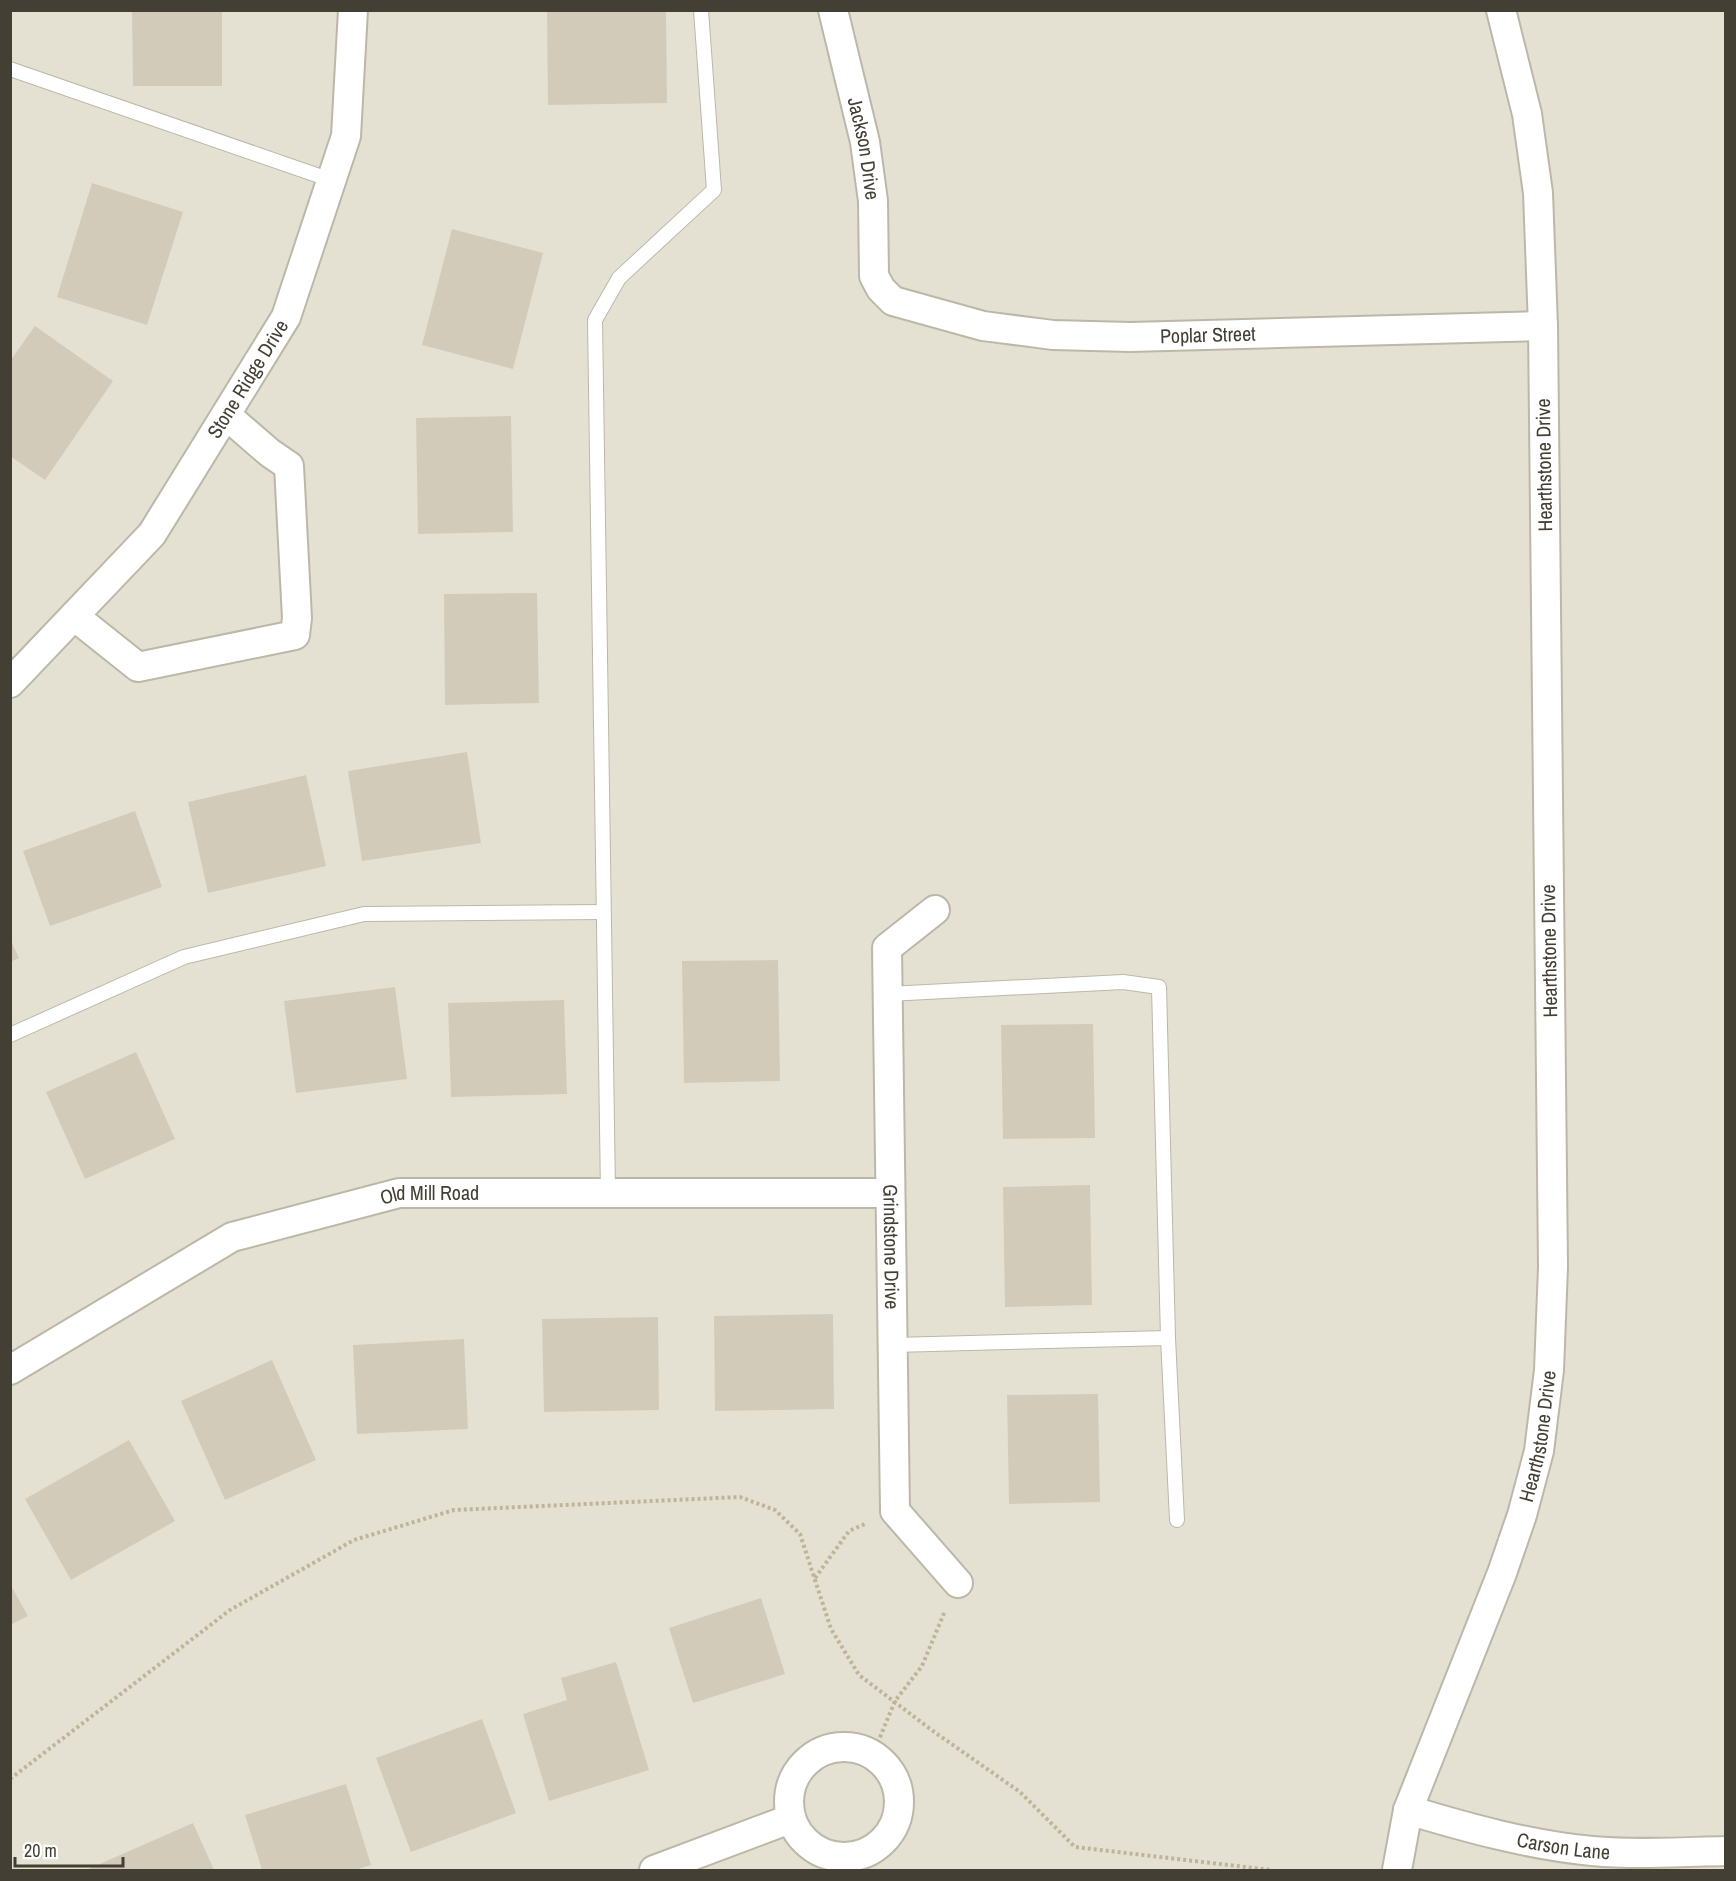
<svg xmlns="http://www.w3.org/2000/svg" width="1736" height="1881" font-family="'Archivo Narrow',sans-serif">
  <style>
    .residential { fill: #e5e1d2 }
    .building { fill: #d3cbba }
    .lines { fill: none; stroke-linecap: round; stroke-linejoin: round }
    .lane-casing { stroke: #bdb7a7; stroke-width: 16 }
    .street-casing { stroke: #bdb7a7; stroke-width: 32 }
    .path { stroke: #beb499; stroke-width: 4; stroke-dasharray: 3 3; stroke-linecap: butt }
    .lane { stroke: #fff; stroke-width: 14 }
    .street { stroke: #fff; stroke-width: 28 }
    .labels { text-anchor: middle; stroke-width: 4.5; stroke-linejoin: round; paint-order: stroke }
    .street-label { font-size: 20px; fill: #433f34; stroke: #fff }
  </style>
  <rect width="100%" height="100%" fill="#f2efe4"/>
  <rect class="residential" x="11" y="11" width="1714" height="1859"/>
  <g class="building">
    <polygon points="132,10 222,10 222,86 133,86"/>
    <polygon points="582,10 666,10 667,103 548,105 547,11"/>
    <polygon points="92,183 183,212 147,325 57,297"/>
    <polygon points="452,229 543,253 513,369 422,345"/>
    <polygon points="35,326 113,381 45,480 10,456 10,361"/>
    <polygon points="511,416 513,532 418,534 416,418"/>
    <polygon points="537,593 539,703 445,705 444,594"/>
    <polygon points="467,752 481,843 362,861 348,771"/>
    <polygon points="306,775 326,866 208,893 188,802"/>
    <polygon points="135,811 162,887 50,926 23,851"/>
    <polygon points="10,939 19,958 10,962"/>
    <polygon points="778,960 780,1081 684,1083 682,961"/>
    <polygon points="395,987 407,1079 296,1093 284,1001"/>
    <polygon points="564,1000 567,1094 451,1097 448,1003"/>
    <polygon points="1093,1024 1095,1138 1003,1139 1001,1025"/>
    <polygon points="136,1052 175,1139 85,1179 46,1092"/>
    <polygon points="1090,1185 1092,1305 1005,1307 1003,1187"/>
    <polygon points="833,1314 834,1409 715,1411 714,1316"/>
    <polygon points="658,1317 659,1410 544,1412 542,1319"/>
    <polygon points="464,1339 468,1429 357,1434 353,1345"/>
    <polygon points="272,1360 316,1460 225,1500 181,1401"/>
    <polygon points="1098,1394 1100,1502 1009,1504 1007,1395"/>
    <polygon points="129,1440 175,1521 71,1580 25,1499"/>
    <polygon points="10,1584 28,1616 10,1625"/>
    <polygon points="761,1598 785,1674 693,1703 669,1628"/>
    <polygon points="616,1662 649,1770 549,1801 523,1714 567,1700 561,1678"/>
    <polygon points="482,1719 516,1813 411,1852 376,1758"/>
    <polygon points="346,1784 371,1865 355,1870 262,1870 245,1815"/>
    <polygon points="193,1823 214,1870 86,1870"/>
  </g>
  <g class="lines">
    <defs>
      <g id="lane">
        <polyline points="10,69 331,180"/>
        <polyline points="888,994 1123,982 1159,987 1168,1338 1177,1520"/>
        <polyline points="10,1035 184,957 364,914 603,912"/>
        <polyline points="608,1193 595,320 619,278 714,190 701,10"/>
        <polyline points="893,1345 1168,1338"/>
      </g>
      <g id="street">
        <path id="s1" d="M833 10 865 142 873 201 874 276 881 289 893 301 983 326 1053 335 1130 337 1543 326"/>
        <polyline points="74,616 138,667 295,635 297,618 289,466 270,453 226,415"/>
        <path id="s2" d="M10 683 152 534 286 317 346 136 353 10"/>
        <path id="s3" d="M935 910 887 948 895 1511 958 1583"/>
        <path id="s4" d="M10 1370 232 1237 399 1193H890"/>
        <circle cx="844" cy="1802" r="55"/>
        <path id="s5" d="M1408 1810C1468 1828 1529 1845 1592 1851 1636 1855 1681 1852 1726 1851"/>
        <polyline points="654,1870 790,1819"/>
        <path id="s6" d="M1397 1870 1408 1810 1502 1573 1522 1515 1539 1451 1549 1370 1553 1267 1543 326 1538 193 1527 114 1501 10"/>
      </g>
    </defs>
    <use href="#lane" class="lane-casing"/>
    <use href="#street" class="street-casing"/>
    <g class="path">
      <polyline points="815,1578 849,1531 867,1523"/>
      <polyline points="873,1754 895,1701 922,1666 945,1611"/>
      <polyline points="10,1779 230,1610 354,1540 454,1510 740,1497 775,1510 800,1534 831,1629 859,1675 933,1731 1020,1792 1075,1847 1271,1870"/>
    </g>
    <use href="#lane" class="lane"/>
    <use href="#street" class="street"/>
  </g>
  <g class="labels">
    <g class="street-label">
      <text dy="7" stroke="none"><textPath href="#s1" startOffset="142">Jackson Drive</textPath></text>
      <text dy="7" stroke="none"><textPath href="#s1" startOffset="621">Poplar Street</textPath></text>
      <text dy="7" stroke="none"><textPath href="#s2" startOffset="388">Stone Ridge Drive</textPath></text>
      <text transform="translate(1544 465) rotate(-91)" y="7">Hearthstone Drive</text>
      <text transform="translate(1549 951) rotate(-91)" y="7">Hearthstone Drive</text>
      <text dy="7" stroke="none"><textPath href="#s4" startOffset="462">Old Mill Road</textPath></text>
      <text dy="7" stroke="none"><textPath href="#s3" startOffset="360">Grindstone Drive</textPath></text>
      <text dy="7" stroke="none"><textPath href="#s6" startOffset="458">Hearthstone Drive</textPath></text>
      <text dy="7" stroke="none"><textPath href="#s5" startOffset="160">Carson Lane</textPath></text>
    </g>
  </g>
  <rect width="1736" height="1881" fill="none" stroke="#433f34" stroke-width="24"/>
  <path d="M15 1857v9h108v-9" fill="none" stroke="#433f34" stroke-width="3"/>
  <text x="24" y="1857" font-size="18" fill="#433f34" stroke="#ffffff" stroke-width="4.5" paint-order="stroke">20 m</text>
</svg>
